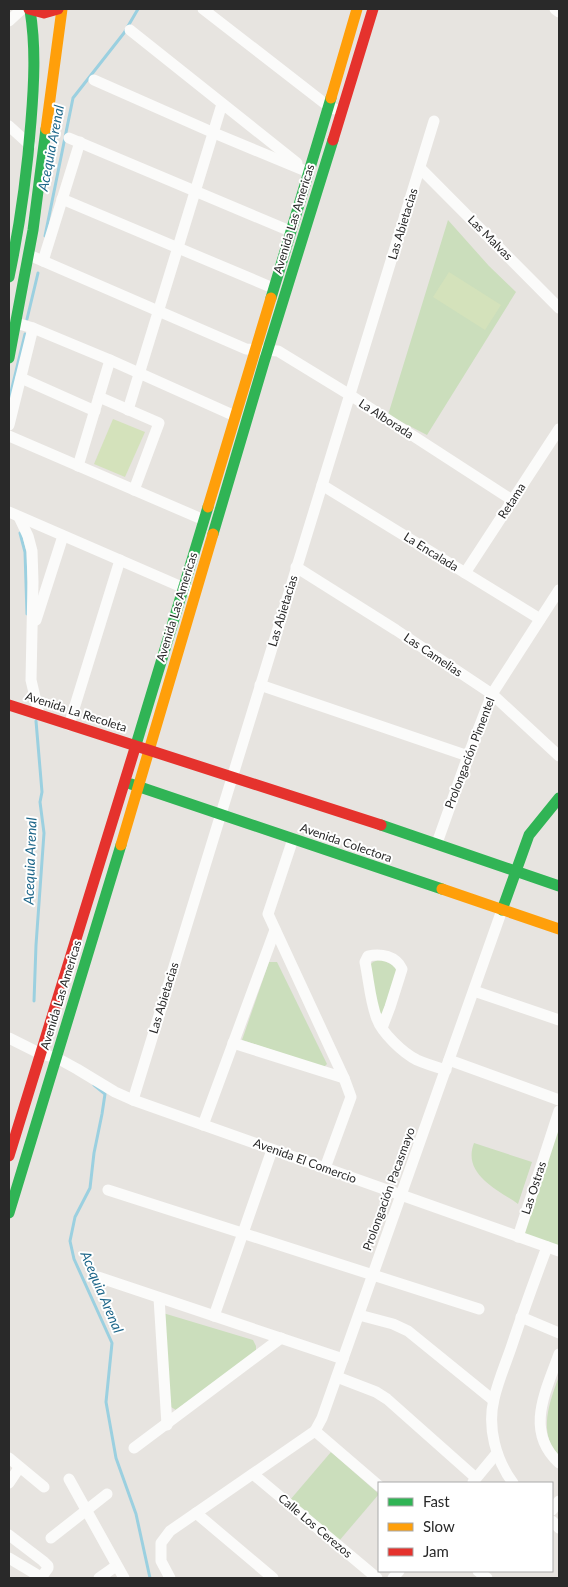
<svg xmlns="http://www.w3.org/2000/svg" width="568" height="1587" font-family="Lato,sans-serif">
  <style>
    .grass { fill: #cbdebc }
    .pitch { fill: #d4e2bb }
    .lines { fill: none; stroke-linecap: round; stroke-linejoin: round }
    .stream { stroke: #9bd0e0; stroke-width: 3 }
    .street { stroke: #fbfbfa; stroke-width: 11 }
    .fast { stroke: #30b455; stroke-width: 11 }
    .slow { stroke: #ff9f0a; stroke-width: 11 }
    .jam { stroke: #e5322d; stroke-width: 11 }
    .labels { text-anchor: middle; stroke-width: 4; stroke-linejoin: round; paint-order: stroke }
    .street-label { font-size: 12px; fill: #292929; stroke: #fff }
    .water-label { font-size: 14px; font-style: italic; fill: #1d6689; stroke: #fff }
  </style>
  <rect width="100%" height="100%" fill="#e7e4e0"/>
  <g class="grass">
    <polygon points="448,220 489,266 516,292 427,435 388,415"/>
    <polygon points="381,959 400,969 384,1014 378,1013 370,965 373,962"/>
    <polygon points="269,962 277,962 327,1064 324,1067 242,1040"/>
    <polygon points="559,1123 559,1247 523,1234"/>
    <path d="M474 1143 532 1162 518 1204C497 1189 462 1174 474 1143Z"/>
    <polygon points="163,1313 253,1340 256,1346 256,1352 176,1410 171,1407"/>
    <path d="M559 1376V1456C537 1433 550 1401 559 1376Z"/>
    <polygon points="331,1452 379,1494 339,1541 290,1500"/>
  </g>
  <g class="pitch">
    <polygon points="449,272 501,305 485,330 433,297"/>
    <polygon points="113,419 145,432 125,477 94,464"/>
  </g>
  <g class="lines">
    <g class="stream">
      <polyline points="45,236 73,98 124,33 138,9"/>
      <polyline points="27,319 38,273"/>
      <polyline points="9,400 25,334"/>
      <polyline points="20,533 25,552 27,614"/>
      <polyline points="34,1001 36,945 44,833 40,802 42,792 36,721"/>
      <polyline points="94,1085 105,1094 102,1114 94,1153 90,1188 75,1217 70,1241 74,1259 112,1343 106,1402 116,1458 136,1514 150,1578"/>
    </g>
    <g class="street">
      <polyline points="203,9 328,106 335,109"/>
      <polyline points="555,9 559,12"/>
      <polyline points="9,21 22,9"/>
      <polyline points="130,30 297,163"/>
      <polyline points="94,80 214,133 308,172"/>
      <polyline points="9,126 30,145"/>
      <polyline points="69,138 290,231"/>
      <polyline points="420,168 559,308"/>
      <polyline points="62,199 273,288"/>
      <polyline points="29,255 246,349 278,351 350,395 512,500"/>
      <polyline points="43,261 80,142"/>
      <polyline points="16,323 33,328 110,360 235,416"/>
      <polyline points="21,378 95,411"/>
      <polyline points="99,397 159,423 134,490"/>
      <polyline points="128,410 222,104"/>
      <polyline points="9,425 33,328"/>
      <polyline points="9,436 204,520"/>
      <polyline points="78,466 110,360"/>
      <polyline points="322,485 540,619"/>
      <polyline points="9,512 191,591"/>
      <polyline points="19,517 28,536 32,551 33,582 31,680 39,714"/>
      <polyline points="296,567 396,630 492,694 559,756"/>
      <polyline points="465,573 559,429"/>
      <polyline points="36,620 63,536"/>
      <polyline points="260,685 468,756"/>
      <polyline points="69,725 120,560"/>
      <polyline points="293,839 268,914 344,1078 351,1097 325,1168"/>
      <polyline points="437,843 468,756 492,694 559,590"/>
      <polyline points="474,991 559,1020"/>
      <path d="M382 1028 390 1007 402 969C396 956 381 953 368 956L365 962C369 981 370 1001 377 1019 382 1033 403 1053 417 1060 426 1064 436 1067 446 1070"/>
      <polyline points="9,1038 41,1054 57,1058 77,1069 115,1092 133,1100 559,1251"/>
      <polyline points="233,1043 344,1078"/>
      <polyline points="449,1060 559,1100"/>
      <polyline points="133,1100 434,121"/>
      <polyline points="203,1125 275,930"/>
      <polyline points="108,1190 479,1309"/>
      <polyline points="518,1237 559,1111"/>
      <polyline points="98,1277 343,1359"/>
      <polyline points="159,1298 167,1425"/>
      <polyline points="359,1315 393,1324 408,1331 493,1400"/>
      <polyline points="214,1316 272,1150"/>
      <polyline points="521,1317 559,1333"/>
      <path d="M559 1354C546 1391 524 1431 559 1463"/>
      <polyline points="337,1377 376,1392 387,1399 476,1478"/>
      <polyline points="315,1431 379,1486"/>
      <polyline points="134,1448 281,1338"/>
      <polyline points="9,1458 44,1487"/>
      <polyline points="253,1474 377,1578"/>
      <polyline points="69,1479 124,1578"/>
      <polyline points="473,1482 497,1453"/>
      <polyline points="9,1483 19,1468"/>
      <path d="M513 1483C496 1460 487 1428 494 1399 498 1381 506 1363 512 1345 523 1312 535 1279 547 1247"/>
      <polyline points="552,1510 559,1501"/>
      <polyline points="196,1513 273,1578"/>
      <polyline points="552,1521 559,1528"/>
      <polyline points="9,1535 43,1561 48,1566 48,1568 43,1575 39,1576 9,1558"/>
      <polyline points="51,1538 107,1494"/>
      <polyline points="478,1571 487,1578"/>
      <polyline points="99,1578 116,1566"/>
      <polyline points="170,1578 161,1561 161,1543 170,1531 315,1431 322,1418 502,910"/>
      <polyline points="393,1578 399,1571"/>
    </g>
    <g class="fast">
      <path d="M9 277C20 225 27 174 31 121 34 84 36 47 30 10"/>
      <polyline points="271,298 331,98"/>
      <polyline points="9,358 33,230 46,129"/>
      <polyline points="213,534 264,362 333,140"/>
      <polyline points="135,748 208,507"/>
      <polyline points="131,784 442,889"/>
      <polyline points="381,825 559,886"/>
      <polyline points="502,910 529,835 559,798"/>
      <polyline points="9,1213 121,845"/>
    </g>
    <g class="slow">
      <polyline points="331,98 357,9"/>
      <polyline points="46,129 62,9"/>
      <polyline points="208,507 271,298"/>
      <polyline points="121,845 213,534"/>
      <polyline points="442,889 559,929"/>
    </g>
    <g class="jam">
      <polyline points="29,9 44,13 58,9"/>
      <polyline points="333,140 373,9"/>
      <polyline points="9,705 381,825"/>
      <polyline points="9,1156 135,748"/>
    </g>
  </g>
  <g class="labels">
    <g class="street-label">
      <text transform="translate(294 219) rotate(-73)" y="4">Avenida Las Americas</text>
      <text transform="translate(403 224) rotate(-73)" y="4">Las Abietacias</text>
      <text transform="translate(490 238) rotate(45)" y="4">Las Malvas</text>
      <text transform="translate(386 419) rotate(33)" y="4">La Alborada</text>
      <text transform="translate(512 501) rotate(-57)" y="4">Retama</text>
      <text transform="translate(431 552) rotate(32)" y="4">La Encalada</text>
      <text transform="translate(177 607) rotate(-73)" y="4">Avenida Las Americas</text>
      <text transform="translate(283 611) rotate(-73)" y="4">Las Abietacias</text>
      <text transform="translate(433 655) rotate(34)" y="4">Las Camelias</text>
      <text transform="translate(76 712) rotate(18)" y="4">Avenida La Recoleta</text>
      <text transform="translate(470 753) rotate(-69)" y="4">Prolongación Pimentel</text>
      <text transform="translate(346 843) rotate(19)" y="4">Avenida Colectora</text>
      <text transform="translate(61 995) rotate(-73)" y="4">Avenida Las Americas</text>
      <text transform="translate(164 998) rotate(-73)" y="4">Las Abietacias</text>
      <text transform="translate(305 1161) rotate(20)" y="4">Avenida El Comercio</text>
      <text transform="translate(534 1188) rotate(-72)" y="4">Las Ostras</text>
      <text transform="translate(389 1189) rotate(-70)" y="4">Prolongación Pacasmayo</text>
      <text transform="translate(315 1526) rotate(40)" y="4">Calle Los Cerezos</text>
    </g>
    <g class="water-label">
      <text transform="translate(51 148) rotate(-79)" y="5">Acequia Arenal</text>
      <text transform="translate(30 861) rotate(-88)" y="5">Acequia Arenal</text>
      <text transform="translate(102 1292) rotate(67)" y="5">Acequia Arenal</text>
    </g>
  </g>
  <rect width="568" height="1587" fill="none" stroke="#292929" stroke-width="20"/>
  <rect x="378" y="1482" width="175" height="90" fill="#ffffff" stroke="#a9a9a9"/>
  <rect x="388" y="1498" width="25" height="8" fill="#30b455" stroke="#a9a9a9"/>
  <text x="423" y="1507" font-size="15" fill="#292929">Fast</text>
  <rect x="388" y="1523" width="25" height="8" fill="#ff9f0a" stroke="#a9a9a9"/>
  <text x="423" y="1532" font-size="15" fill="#292929">Slow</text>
  <rect x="388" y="1548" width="25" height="8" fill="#e5322d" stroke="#a9a9a9"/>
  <text x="423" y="1557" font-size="15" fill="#292929">Jam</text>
</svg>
